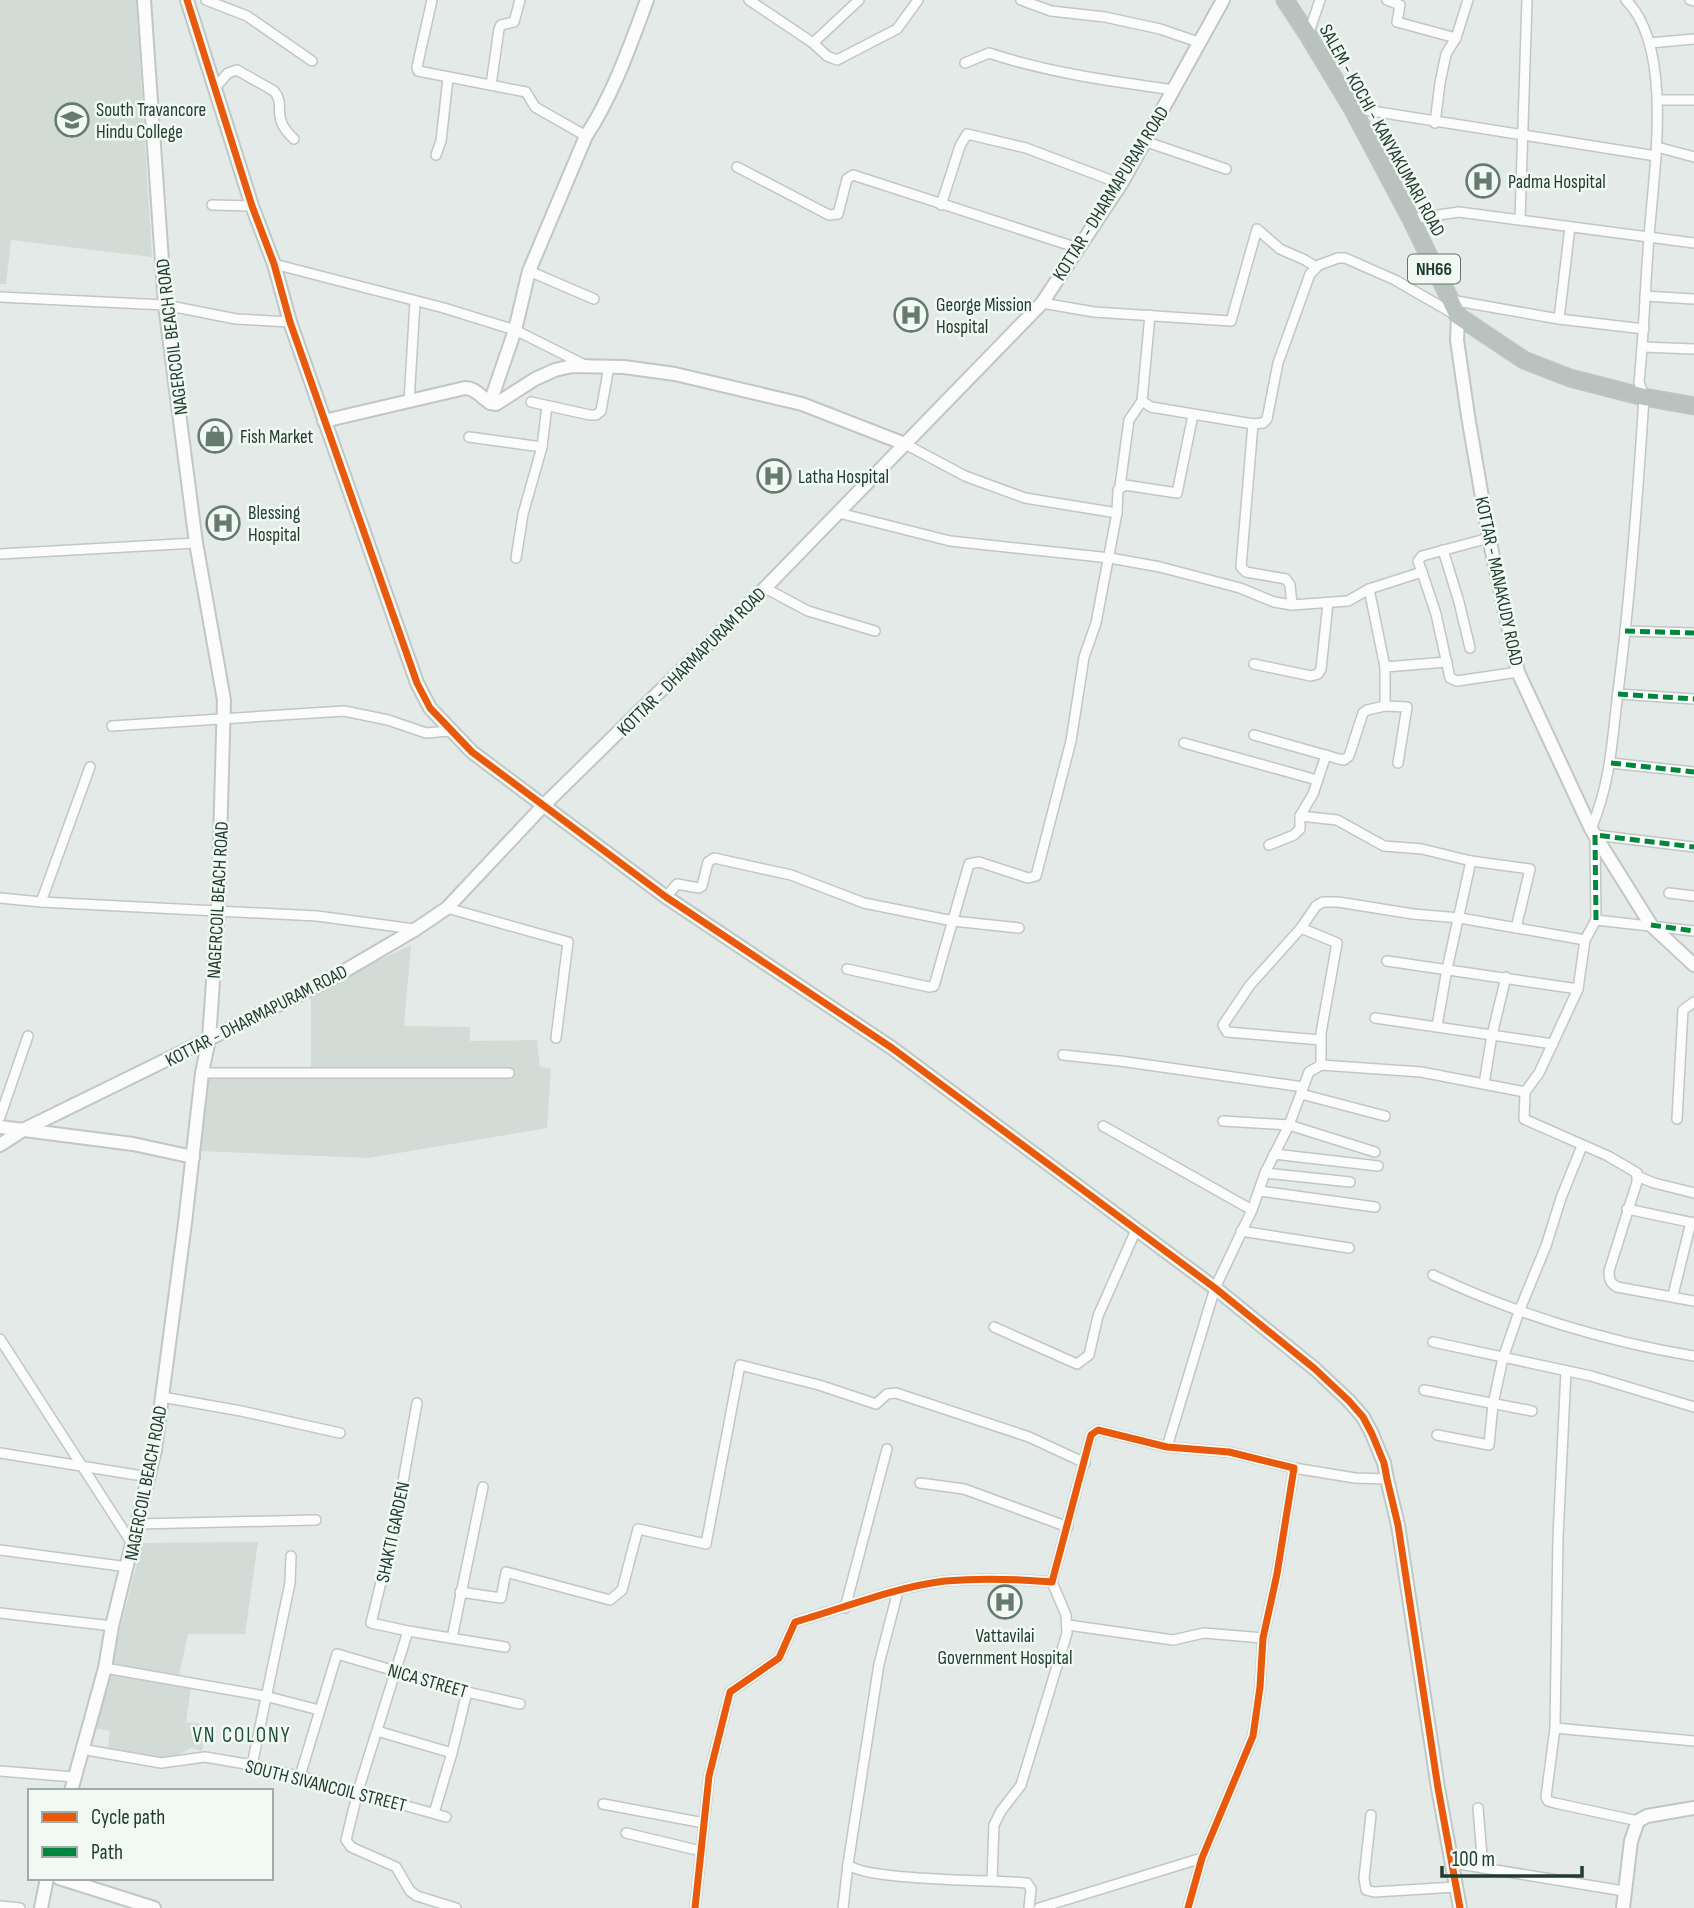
<svg xmlns="http://www.w3.org/2000/svg" width="1694" height="1908" font-family="'Sofia Sans Condensed',sans-serif">
  <style>
    .built { fill: #d2dbd6 }
    .lines { fill: none; stroke-linecap: round; stroke-linejoin: round }
    .street-casing { stroke: #c1c7c4; stroke-width: 12 }
    .secondary-casing { stroke: #c0c7c4; stroke-width: 16 }
    .highway-casing { stroke: #bcc6c1; stroke-width: 19 }
    .street { stroke: #fbfcfb; stroke-width: 9 }
    .secondary { stroke: #fbfcfb; stroke-width: 12 }
    .highway { stroke: #bac2bf; stroke-width: 16 }
    .quiet { stroke: #00873e; stroke-width: 5; stroke-dasharray: 10 5; stroke-linecap: butt }
    .cycleway-casing { stroke: #f2f9f4; stroke-width: 11 }
    .cycleway { stroke: #e8590c; stroke-width: 7 }
    .labels { text-anchor: middle; stroke-width: 5; stroke-linejoin: round; paint-order: stroke }
    .shield { fill: #f2f9f4; stroke: #60756c; stroke-width: 2 }
    .shield-label { font-size: 18px; font-weight: bold; fill: #213d31 }
    .poi-label { font-size: 19px; fill: #213d31; stroke: #f2f9f4; text-anchor: start }
    .street-label { font-size: 19px; fill: #213d31; stroke: #f2f9f4 }
    .neighbourhood-label { font-size: 21px; letter-spacing: 2px; fill: #1d503b; stroke: #f2f9f4 }
  </style>
  <rect width="100%" height="100%" fill="#e4eae7"/>
  <g class="built">
    <polygon points="0,0 136,0 152,257 11,240 6,284 0,284"/>
    <polygon points="411,945 404,1026 470,1027 470,1041 537,1040 540,1067 551,1069 547,1128 369,1158 199,1151 205,1068 311,1068 311,993"/>
    <polygon points="258,1542 245,1634 188,1634 177,1684 191,1687 186,1722 207,1725 202,1751 191,1748 168,1760 108,1749 110,1731 95,1728 142,1543"/>
  </g>
  <g class="lines">
    <defs>
      <g id="street">
        <polyline points="206,0 247,16 312,61"/>
        <polyline points="432,0 417,67 418,71 526,92 535,107 586,136"/>
        <polyline points="749,0 813,43 827,56 837,60 897,29 918,0"/>
        <polyline points="1021,0 1051,11 1105,17 1160,29 1201,43"/>
        <polyline points="1387,0 1400,5 1397,22 1456,38"/>
        <polyline points="1690,0 1694,1"/>
        <polyline points="1308,35 1320,0"/>
        <polyline points="813,43 859,0"/>
        <polyline points="1650,43 1694,39"/>
        <path d="M965 63 989 53C1049 73 1111 81 1174 90"/>
        <polyline points="491,85 499,29 501,25 514,22 520,0"/>
        <path d="M214 89 228 73 237 70 274 91C287 106 269 116 294 139"/>
        <polyline points="1657,100 1694,100"/>
        <polyline points="1353,108 1656,156"/>
        <polyline points="1435,123 1440,83 1446,54 1456,38 1468,0"/>
        <polyline points="1144,141 1226,169"/>
        <polyline points="1657,147 1694,157"/>
        <polyline points="436,155 441,141 448,78"/>
        <polyline points="737,167 829,215 838,214 847,179 853,175 1078,248"/>
        <polyline points="212,205 252,206"/>
        <polyline points="941,205 960,146 967,134 1026,148 1121,184"/>
        <polyline points="1411,219 1459,212 1694,243"/>
        <polyline points="1520,219 1527,0"/>
        <polyline points="274,264 444,308 515,330 585,365"/>
        <polyline points="529,271 594,299"/>
        <polyline points="1645,296 1693,299"/>
        <polyline points="0,297 165,305 236,319 290,322"/>
        <polyline points="1451,300 1559,319 1644,329"/>
        <polyline points="1042,303 1094,312 1231,321 1257,229 1280,249 1305,260 1316,267"/>
        <polyline points="1150,315 1142,401 1151,407 1253,424 1263,423 1267,419 1278,363 1310,274 1319,265 1338,258 1345,258 1395,280 1454,314"/>
        <polyline points="1559,319 1570,227"/>
        <polyline points="1643,347 1694,349"/>
        <polyline points="409,402 415,302"/>
        <polyline points="531,402 590,415 596,415 601,411 609,366"/>
        <polyline points="1253,424 1241,567 1246,572 1286,579 1290,585 1292,605"/>
        <polyline points="469,437 542,447"/>
        <polyline points="905,444 965,476 1025,498 1117,513"/>
        <polyline points="1120,486 1129,420 1142,401"/>
        <polyline points="839,513 950,541 1110,558 1160,567 1240,588 1274,602 1292,605 1348,601 1369,589 1422,572 1418,561 1422,556 1489,538"/>
        <polyline points="1443,550 1459,602 1470,648"/>
        <polyline points="0,554 196,543"/>
        <polyline points="516,558 523,514 542,447 547,406"/>
        <polyline points="1422,572 1436,614 1450,678 1457,681 1518,672"/>
        <polyline points="765,588 808,611 875,631"/>
        <polyline points="1625,631 1694,633"/>
        <polyline points="1254,664 1311,676 1318,674 1321,669 1328,603"/>
        <polyline points="1385,667 1447,662"/>
        <polyline points="1618,694 1694,699"/>
        <polyline points="1385,706 1407,707 1398,763"/>
        <polyline points="112,726 344,711 388,720 426,733 449,731"/>
        <polyline points="1254,735 1339,759 1344,760 1349,756 1363,713 1367,710 1385,706 1385,667 1369,589"/>
        <polyline points="1184,743 1317,780"/>
        <polyline points="1611,763 1694,772"/>
        <polyline points="1300,816 1337,820 1384,846 1422,849 1471,861 1530,869 1516,928"/>
        <path d="M1591 829C1612 779 1612 736 1619 684 1631 588 1638 493 1644 397L1639 382C1644 334 1645 286 1649 238 1653 174 1675 49 1626 0"/>
        <polyline points="1269,845 1294,835 1300,829 1300,816 1313,794 1326,755"/>
        <polyline points="1669,893 1694,896"/>
        <polyline points="666,897 677,884 699,888 702,886 708,862 714,858 791,875 864,903 953,921 1019,928"/>
        <polyline points="0,898 41,902 317,916 414,929"/>
        <polyline points="41,902 90,767"/>
        <polyline points="447,908 568,942 556,1038"/>
        <polyline points="1596,920 1595,835 1694,847"/>
        <polyline points="1301,928 1337,943 1321,1033 1321,1065"/>
        <polyline points="1387,961 1578,989"/>
        <polyline points="847,969 929,987 934,986 969,864 979,862 1028,878 1036,876 1071,741 1084,657 1096,623 1117,513 1118,490 1125,485 1177,493 1193,415"/>
        <polyline points="1375,1018 1553,1044"/>
        <polyline points="1437,1026 1447,969 1471,861"/>
        <polyline points="1321,1040 1227,1032 1223,1025 1250,985 1301,928 1316,906 1323,902 1338,902 1413,914 1460,918 1585,940"/>
        <polyline points="1063,1055 1120,1061 1303,1087"/>
        <polyline points="202,1073 509,1073"/>
        <polyline points="1484,1084 1492,1035 1506,977"/>
        <path d="M1525 1092 1524 1119 1608 1156 1637 1173V1182L1609 1271C1609 1279 1610 1283 1617 1287L1694 1301"/>
        <polyline points="1301,1094 1385,1116"/>
        <polyline points="0,1117 28,1036"/>
        <polyline points="1677,1119 1683,1010 1694,1002"/>
        <polyline points="1223,1121 1289,1125 1375,1152"/>
        <polyline points="1103,1126 1252,1210"/>
        <polyline points="1274,1154 1378,1166"/>
        <polyline points="1265,1173 1350,1182"/>
        <polyline points="1637,1176 1654,1183 1694,1193"/>
        <polyline points="1260,1191 1375,1207"/>
        <polyline points="1627,1209 1694,1223"/>
        <polyline points="1241,1231 1349,1248"/>
        <path d="M1433 1275C1513 1313 1607 1342 1694 1356"/>
        <polyline points="1673,1295 1691,1222"/>
        <polyline points="994,1327 1077,1364 1089,1355 1098,1316 1136,1230"/>
        <polyline points="0,1339 133,1545"/>
        <polyline points="1433,1342 1591,1376 1694,1407"/>
        <polyline points="1566,1371 1558,1537 1555,1728 1546,1797 1548,1801 1555,1803 1638,1821"/>
        <polyline points="1424,1390 1532,1411"/>
        <polyline points="162,1397 241,1411 340,1433"/>
        <polyline points="417,1403 396,1521 371,1623 408,1631 505,1647"/>
        <polyline points="1437,1435 1489,1445 1493,1404 1503,1358 1520,1309 1546,1246 1561,1198 1582,1146"/>
        <polyline points="1167,1447 1215,1288 1252,1210 1265,1173 1289,1125 1309,1072 1321,1065 1421,1072 1525,1092 1539,1073 1578,989 1585,940 1596,920 1694,931"/>
        <polyline points="0,1453 149,1477"/>
        <polyline points="1294,1468 1355,1478 1387,1479"/>
        <polyline points="920,1483 964,1489 1068,1527"/>
        <polyline points="138,1524 316,1520"/>
        <polyline points="0,1550 128,1567"/>
        <path d="M898 1591 879 1664 848 1864C862 1881 997 1880 1027 1883L1031 1889 1029 1908"/>
        <polyline points="460,1592 501,1598 506,1572 610,1600 622,1590 638,1529 706,1544 740,1365 819,1385 876,1404 887,1394 896,1393 1029,1437 1085,1463"/>
        <polyline points="845,1608 887,1449"/>
        <polyline points="0,1613 112,1626"/>
        <polyline points="1068,1625 1173,1640 1204,1633 1263,1638"/>
        <polyline points="408,1631 358,1791 346,1840 351,1847 396,1867 410,1891 417,1896 456,1908"/>
        <polyline points="452,1638 483,1487"/>
        <polyline points="105,1668 265,1696 319,1710"/>
        <polyline points="1555,1728 1694,1741"/>
        <polyline points="377,1731 452,1753"/>
        <polyline points="81,1749 161,1763 205,1757 252,1765 300,1776 446,1817"/>
        <polyline points="252,1765 290,1583 291,1556"/>
        <polyline points="0,1771 74,1777"/>
        <polyline points="300,1776 337,1654 467,1692 520,1704"/>
        <polyline points="603,1804 704,1823"/>
        <polyline points="1478,1808 1483,1868"/>
        <polyline points="434,1813 452,1753 467,1692"/>
        <polyline points="1371,1815 1364,1878 1366,1890 1374,1892 1456,1887"/>
        <polyline points="626,1833 701,1851"/>
        <polyline points="1453,1863 1624,1891"/>
        <polyline points="992,1880 994,1825 1001,1811 1021,1785 1067,1633 1066,1615 1052,1582"/>
        <polyline points="0,1906 20,1908"/>
        <path d="M695 1908 709 1776 730 1692 779 1658 795 1622C844 1608 895 1587 945 1581 981 1578 1016 1579 1052 1582L1091 1435 1098 1430 1167 1447 1229 1452 1294 1468 1277 1574 1263 1638 1260 1687 1253 1736 1202 1858 1188 1908"/>
        <polyline points="843,1908 848,1864"/>
        <polyline points="1039,1908 1202,1858"/>
      </g>
      <g id="secondary">
        <polyline points="187,0 252,206 274,264 290,322 417,683 430,708 472,752 666,897 892,1048 1215,1288 1315,1369 1349,1401 1363,1417 1372,1434 1384,1463 1387,1479 1398,1525 1438,1788 1460,1908"/>
        <polyline points="1458,316 1457,340 1468,416 1489,538 1518,672 1591,829 1651,925 1694,965"/>
        <path d="M490 403 515 330 529 271 586 136C613 95 630 46 647 0"/>
        <path d="M324 421 465 388C479 388 483 403 496 404L535 379 555 370 572 366 624 367 675 374 802 404 905 444"/>
        <polyline points="0,1127 133,1144 193,1157"/>
        <polyline points="0,1145 23,1130 329,980 416,929 447,908 542,807 765,588 1042,303 1121,184 1223,0"/>
        <polyline points="71,1791 105,1668 112,1626 155,1450 185,1223 202,1073 209,1039 218,910 224,700 196,543 165,305 144,0"/>
        <polyline points="59,1878 154,1908"/>
        <polyline points="41,1908 47,1878"/>
        <polyline points="1623,1908 1631,1841 1638,1821 1647,1816 1694,1808"/>
      </g>
      <polyline id="highway" points="1285,0 1308,35 1352,108 1411,219 1458,316 1524,360 1570,378 1644,397 1694,406"/>
    </defs>
    <use href="#street" class="street-casing"/>
    <use href="#secondary" class="secondary-casing"/>
    <use href="#highway" class="highway-casing"/>
    <use href="#street" class="street"/>
    <use href="#secondary" class="secondary"/>
    <use href="#highway" class="highway"/>
    <g class="quiet">
      <polyline points="1625,631 1694,633"/>
      <polyline points="1618,694 1694,699"/>
      <polyline points="1611,763 1694,772"/>
      <polyline points="1596,920 1595,835 1694,847"/>
      <polyline points="1651,925 1694,931"/>
    </g>
    <defs>
      <g id="cycleway">
        <polyline points="187,0 252,206 274,264 290,322 417,683 430,708 472,752 666,897 892,1048 1215,1288 1315,1369 1349,1401 1363,1417 1372,1434 1384,1463 1387,1479 1398,1525 1438,1788 1460,1908"/>
        <path d="M695 1908 709 1776 730 1692 779 1658 795 1622C844 1608 895 1587 945 1581 981 1578 1016 1579 1052 1582L1091 1435 1098 1430 1167 1447 1229 1452 1294 1468 1277 1574 1263 1638 1260 1687 1253 1736 1202 1858 1188 1908"/>
      </g>
    </defs>
    <use href="#cycleway" class="cycleway-casing"/>
    <use href="#cycleway" class="cycleway"/>
  </g>
  <defs>
    <symbol id="university-ring" viewBox="-11 -11 22 22"><circle r="9.5" fill="#f2f9f4" stroke="#657a71" stroke-width="1.5"/><path d="M0-5L7-2L0 1L-7-2ZM-4 1L0 2.5L4 1V4Q0 6-4 4Z" fill="#657a71"/></symbol>
    <symbol id="hospital-ring" viewBox="-11 -11 22 22"><circle r="9.5" fill="#f2f9f4" stroke="#657a71" stroke-width="1.5"/><path d="M-5-5h3v3.5h4V-5h3V5h-3V1.5h-4V5h-3Z" fill="#657a71"/></symbol>
    <symbol id="shop-ring" viewBox="-11 -11 22 22"><circle r="9.5" fill="#f2f9f4" stroke="#657a71" stroke-width="1.5"/><path d="M-5-2.5h2.3a2.7 3.5 0 0 1 5.4 0H5L5.5 6h-11ZM-1.5-2.5h3a1.5 2.3 0 0 0-3 0Z" fill="#657a71"/></symbol>
  </defs>
  <g fill-rule="evenodd">
    <use href="#university-ring" x="53" y="101" width="38" height="38"/>
    <use href="#hospital-ring" x="1464" y="162" width="38" height="38"/>
    <use href="#hospital-ring" x="892" y="296" width="38" height="38"/>
    <use href="#shop-ring" x="196" y="417" width="38" height="38"/>
    <use href="#hospital-ring" x="755" y="457" width="38" height="38"/>
    <use href="#hospital-ring" x="204" y="504" width="38" height="38"/>
    <use href="#hospital-ring" x="986" y="1583" width="38" height="38"/>
  </g>
  <g class="labels">
    <rect class="shield" x="1408" y="254.5" width="52" height="29" rx="5"/>
    <g class="shield-label">
      <text x="1434" y="275">NH66</text>
    </g>
    <g class="poi-label">
      <text x="96" y="116">South Travancore<tspan x="96" dy="22">Hindu College</tspan></text>
      <text x="1508" y="188">Padma Hospital</text>
      <text x="936" y="311">George Mission<tspan x="936" dy="22">Hospital</tspan></text>
      <text x="240" y="443">Fish Market</text>
      <text x="798" y="483">Latha Hospital</text>
      <text x="248" y="519">Blessing<tspan x="248" dy="22">Hospital</tspan></text>
      <text x="1005" y="1642" text-anchor="middle">Vattavilai<tspan x="1005" dy="22">Government Hospital</tspan></text>
    </g>
    <g class="street-label">
      <text transform="translate(1383 130) rotate(61)" y="7">SALEM - KOCHI - KANYAKUMARI ROAD</text>
      <text transform="translate(1110 193) rotate(-58)" y="7">KOTTAR - DHARMAPURAM ROAD</text>
      <text transform="translate(171 337) rotate(-97)" y="7">NAGERCOIL BEACH ROAD</text>
      <text transform="translate(1500 581) rotate(78)" y="7">KOTTAR - MANAKUDY ROAD</text>
      <text transform="translate(691 661) rotate(-45)" y="7">KOTTAR - DHARMAPURAM ROAD</text>
      <text transform="translate(217 900) rotate(-87)" y="7">NAGERCOIL BEACH ROAD</text>
      <text transform="translate(256 1015) rotate(-27)" y="7">KOTTAR - DHARMAPURAM ROAD</text>
      <text transform="translate(145 1483) rotate(-79)" y="7">NAGERCOIL BEACH ROAD</text>
      <text transform="translate(392 1532) rotate(-78)" y="7">SHAKTI GARDEN</text>
      <text transform="translate(428 1680) rotate(16)" y="7">NICA STREET</text>
      <text transform="translate(326 1785) rotate(14)" y="7">SOUTH SIVANCOIL STREET</text>
    </g>
    <g class="neighbourhood-label">
      <text x="242" y="1742">VN COLONY</text>
    </g>
  </g>
  <rect x="28" y="1789" width="245" height="91" fill="#f2f9f4" stroke="#9eaea6" stroke-width="2"/>
  <rect x="42" y="1812" width="35" height="10" fill="#e8590c" stroke="#9eaea6" stroke-width="2"/>
  <text x="91" y="1824" font-size="21" fill="#213d31">Cycle path</text>
  <rect x="42" y="1847" width="35" height="10" fill="#00873e" stroke="#9eaea6" stroke-width="2"/>
  <text x="91" y="1859" font-size="21" fill="#213d31">Path</text>
  <path d="M1442 1866v10h140v-10" fill="none" stroke="#213d31" stroke-width="3.5"/>
  <text x="1452" y="1866" font-size="21" fill="#213d31" stroke="#f2f9f4" stroke-width="5" paint-order="stroke">100 m</text>
</svg>
